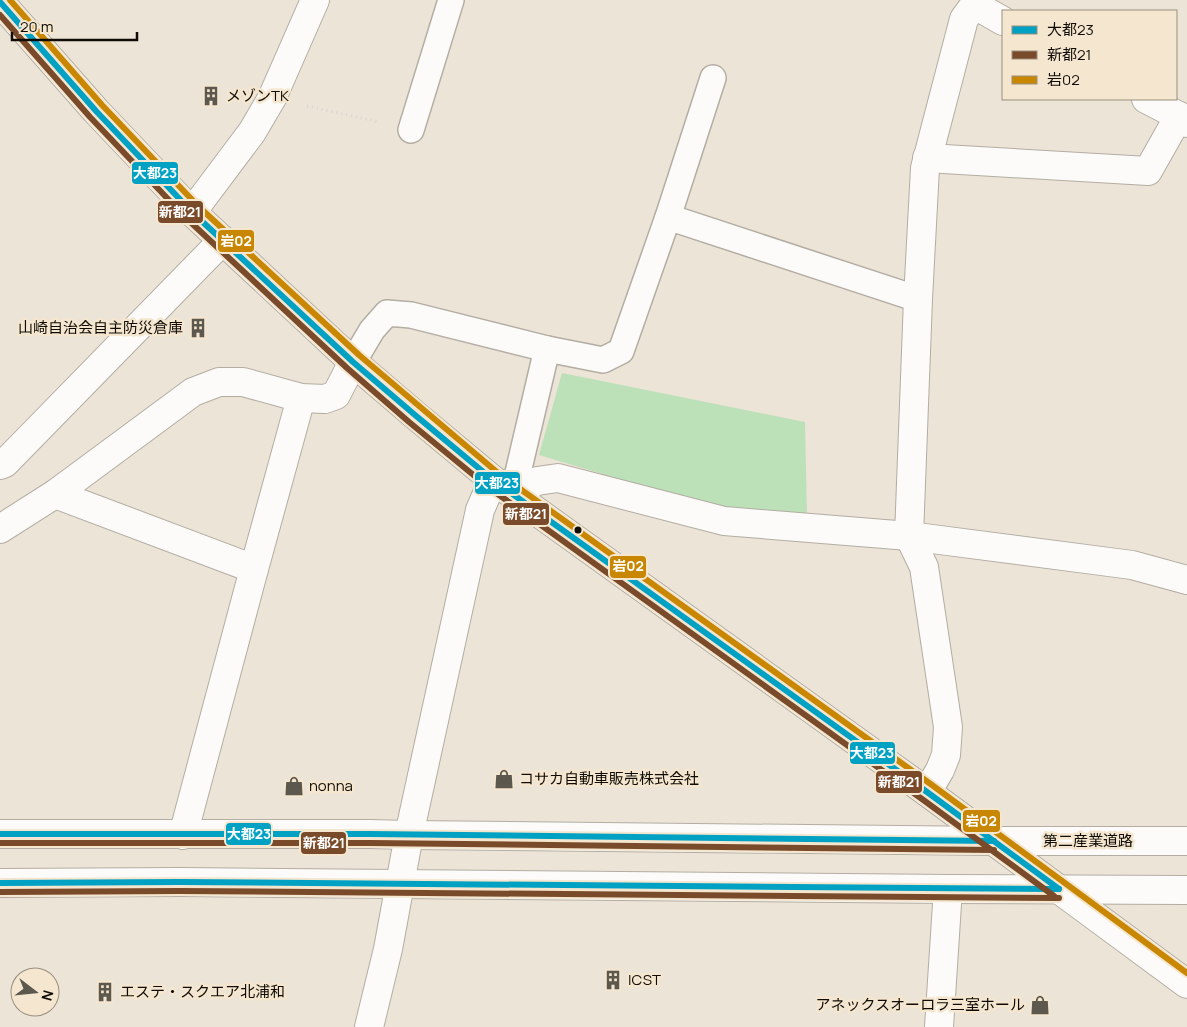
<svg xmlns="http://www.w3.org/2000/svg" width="1187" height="1027" font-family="Manrope,'Noto Sans JP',sans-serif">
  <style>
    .green { fill: #bce0b8 }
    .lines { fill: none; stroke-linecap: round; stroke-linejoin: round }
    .lane-casing { stroke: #b3ada3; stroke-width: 28 }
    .street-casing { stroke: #b3ada3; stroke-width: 30 }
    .secondary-casing { stroke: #b3ada3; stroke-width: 30 }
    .primary-casing { stroke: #b3ada3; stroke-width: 30 }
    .path { stroke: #d7d5d1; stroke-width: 3; stroke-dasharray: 1 4; stroke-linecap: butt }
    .lane { stroke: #fcfbf9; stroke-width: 25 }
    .street { stroke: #fcfbf9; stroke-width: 28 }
    .secondary { stroke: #fcfbf9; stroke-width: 28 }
    .primary { stroke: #fcfbf9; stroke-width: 28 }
    .bus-1-casing { stroke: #f4e6cf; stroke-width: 10 }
    .bus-2-casing { stroke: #f4e6cf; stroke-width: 10 }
    .bus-3-casing { stroke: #f4e6cf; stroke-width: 10 }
    .bus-1 { stroke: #01a1c4; stroke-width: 6 }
    .bus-2 { stroke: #7a4b2a; stroke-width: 6 }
    .bus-3 { stroke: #c98701; stroke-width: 6 }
    .bus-dot { fill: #100c05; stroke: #f4e6cf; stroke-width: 2 }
    .labels { text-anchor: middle; stroke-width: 5; stroke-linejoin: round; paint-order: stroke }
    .poi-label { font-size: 15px; fill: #100c05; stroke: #f4e6cf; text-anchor: start }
    .street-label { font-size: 15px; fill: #100c05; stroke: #f4e6cf }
    .line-badge { stroke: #f4e6cf; stroke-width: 2 }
    .badge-label { font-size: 14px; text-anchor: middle; font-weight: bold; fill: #fff }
  </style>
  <rect width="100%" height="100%" fill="#ece4d7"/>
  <polygon class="green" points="562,373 805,422 807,516 726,511 539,455"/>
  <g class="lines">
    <defs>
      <g id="lane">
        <polyline points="411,130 451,0"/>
        <polyline points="668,217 713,78"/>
        <polyline points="353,362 372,330 387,313 411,315 547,349 603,360 621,351 668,217 918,299"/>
        <polyline points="513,494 547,349"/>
      </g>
      <g id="street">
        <polyline points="975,5 1003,21"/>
        <polyline points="1146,99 1179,116 1187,123"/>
        <polyline points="927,158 1148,171 1179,116"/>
        <polyline points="192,212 252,132 272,98 315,0"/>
        <polyline points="0,465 5,463 223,240"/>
        <polyline points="55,494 254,569 183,835"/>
        <polyline points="513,494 537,481 558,478 724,521 909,536 1132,565 1187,580"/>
        <polyline points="0,529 55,494 193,392 219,382 243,382 301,398 325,399 336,395 353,362"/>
        <polyline points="254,569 301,398"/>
        <polyline points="927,792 940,770 946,755 948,727 924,567 909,536 918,299 925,168 964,19 978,0"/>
        <polyline points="409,835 480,510 493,480"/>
        <polyline points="939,1027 948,889"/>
      </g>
      <polyline id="secondary" points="369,1027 388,949 409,835"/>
      <g id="primary">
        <polyline points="0,2 96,111 192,212 353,362 415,415 493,480 927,792 1187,984"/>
        <polyline points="0,834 370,834 409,835 994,841 1187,841"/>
        <polyline points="0,883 180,882 948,889 1187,890"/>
      </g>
    </defs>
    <use href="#lane" class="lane-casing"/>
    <use href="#street" class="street-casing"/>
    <use href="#secondary" class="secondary-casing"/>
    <use href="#primary" class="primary-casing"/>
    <polyline class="path" points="307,106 379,122"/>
    <use href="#lane" class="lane"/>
    <use href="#street" class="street"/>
    <use href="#secondary" class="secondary"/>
    <use href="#primary" class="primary"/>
    <defs>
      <g id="bus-1">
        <polyline points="0,2 96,111 192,212 353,362 415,415 493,480 927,792 1059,889"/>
        <polyline points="0,834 370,834 994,841"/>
        <polyline points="0,883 180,882 1059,889"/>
      </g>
      <g id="bus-2">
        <polyline points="0,15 90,117 186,218 347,368 409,422 488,487 922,799 1054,896"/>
        <polyline points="0,843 370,843 994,850"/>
        <polyline points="0,892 180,891 1059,898"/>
      </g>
      <polyline id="bus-3" points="10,0 102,105 198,206 359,355 498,473 932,785 1187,973"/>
    </defs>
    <use href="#bus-1" class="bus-1-casing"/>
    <use href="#bus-2" class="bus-2-casing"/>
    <use href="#bus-3" class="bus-3-casing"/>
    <use href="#bus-1" class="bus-1"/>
    <use href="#bus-2" class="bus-2"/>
    <use href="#bus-3" class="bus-3"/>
  </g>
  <defs>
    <symbol id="building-bare" viewBox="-9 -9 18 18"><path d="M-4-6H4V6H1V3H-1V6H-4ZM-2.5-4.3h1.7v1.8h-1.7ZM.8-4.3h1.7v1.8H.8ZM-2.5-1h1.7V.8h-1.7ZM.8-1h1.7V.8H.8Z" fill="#5d584e" stroke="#f4e6cf" stroke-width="2.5" paint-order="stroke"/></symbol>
    <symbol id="shop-bare" viewBox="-9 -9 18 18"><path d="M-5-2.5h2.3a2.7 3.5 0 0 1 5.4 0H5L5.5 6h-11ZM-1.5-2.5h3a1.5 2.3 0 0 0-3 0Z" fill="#5d584e" stroke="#f4e6cf" stroke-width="2.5" paint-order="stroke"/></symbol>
  </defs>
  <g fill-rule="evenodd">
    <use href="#building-bare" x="197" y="82" width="28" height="28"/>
    <use href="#building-bare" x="184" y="314" width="28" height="28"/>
    <use href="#shop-bare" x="490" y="765" width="28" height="28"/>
    <use href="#shop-bare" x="280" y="772" width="28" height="28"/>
    <use href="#building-bare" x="599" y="966" width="28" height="28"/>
    <use href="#building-bare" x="91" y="978" width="28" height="28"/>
    <use href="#shop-bare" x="1026" y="991" width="28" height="28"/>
  </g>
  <circle class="bus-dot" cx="578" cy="530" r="4.5"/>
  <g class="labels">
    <g class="poi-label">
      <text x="226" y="101">メゾンTK</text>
      <text x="183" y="333" text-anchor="end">山崎自治会自主防災倉庫</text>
      <text x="519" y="784">コサカ自動車販売株式会社</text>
      <text x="309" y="791">nonna</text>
      <text x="628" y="985">ICST</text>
      <text x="120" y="997">エステ・スクエア北浦和</text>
      <text x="1025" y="1010" text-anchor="end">アネックスオーロラ三室ホール</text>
    </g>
    <g class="street-label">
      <text x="1088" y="846">第二産業道路</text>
    </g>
  </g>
  <g class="line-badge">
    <rect x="131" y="161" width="48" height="24" rx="5" fill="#01a1c4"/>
    <rect x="157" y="200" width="47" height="24" rx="5" fill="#7a4b2a"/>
    <rect x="217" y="229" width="38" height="24" rx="5" fill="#c98701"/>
    <rect x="474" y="471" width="47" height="24" rx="5" fill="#01a1c4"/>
    <rect x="502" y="502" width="48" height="24" rx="5" fill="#7a4b2a"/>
    <rect x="609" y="555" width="38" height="24" rx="5" fill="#c98701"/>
    <rect x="849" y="741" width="47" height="24" rx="5" fill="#01a1c4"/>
    <rect x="875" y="770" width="48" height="24" rx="5" fill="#7a4b2a"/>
    <rect x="962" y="809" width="39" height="24" rx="5" fill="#c98701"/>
    <rect x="225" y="822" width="47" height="24" rx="5" fill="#01a1c4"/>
    <rect x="300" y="831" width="47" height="24" rx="5" fill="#7a4b2a"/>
  </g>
  <g class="badge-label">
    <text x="155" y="178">大都23</text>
    <text x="180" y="217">新都21</text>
    <text x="236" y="246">岩02</text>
    <text x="497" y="488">大都23</text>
    <text x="526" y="519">新都21</text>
    <text x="628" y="571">岩02</text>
    <text x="872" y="758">大都23</text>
    <text x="899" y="787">新都21</text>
    <text x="981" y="826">岩02</text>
    <text x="249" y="839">大都23</text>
    <text x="324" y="848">新都21</text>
  </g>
  <rect x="1002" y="10" width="175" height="90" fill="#f4e6cf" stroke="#998f7e"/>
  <rect x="1012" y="26" width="25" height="8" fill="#01a1c4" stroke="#998f7e"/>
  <text x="1047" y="35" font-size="15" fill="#100c05">大都23</text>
  <rect x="1012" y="51" width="25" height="8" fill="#7a4b2a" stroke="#998f7e"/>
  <text x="1047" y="60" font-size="15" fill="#100c05">新都21</text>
  <rect x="1012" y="76" width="25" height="8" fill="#c98701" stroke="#998f7e"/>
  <text x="1047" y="85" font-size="15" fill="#100c05">岩02</text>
  <g transform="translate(35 992) rotate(106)"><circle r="24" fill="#f4e6cf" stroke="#998f7e"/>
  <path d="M0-4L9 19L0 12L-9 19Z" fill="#5d584e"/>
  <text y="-8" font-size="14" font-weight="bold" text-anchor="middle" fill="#100c05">N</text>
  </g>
  <path d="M12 32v8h125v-8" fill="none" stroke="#100c05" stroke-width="2.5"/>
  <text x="20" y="32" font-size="15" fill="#100c05" stroke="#f4e6cf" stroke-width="4" paint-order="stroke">20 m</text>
</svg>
